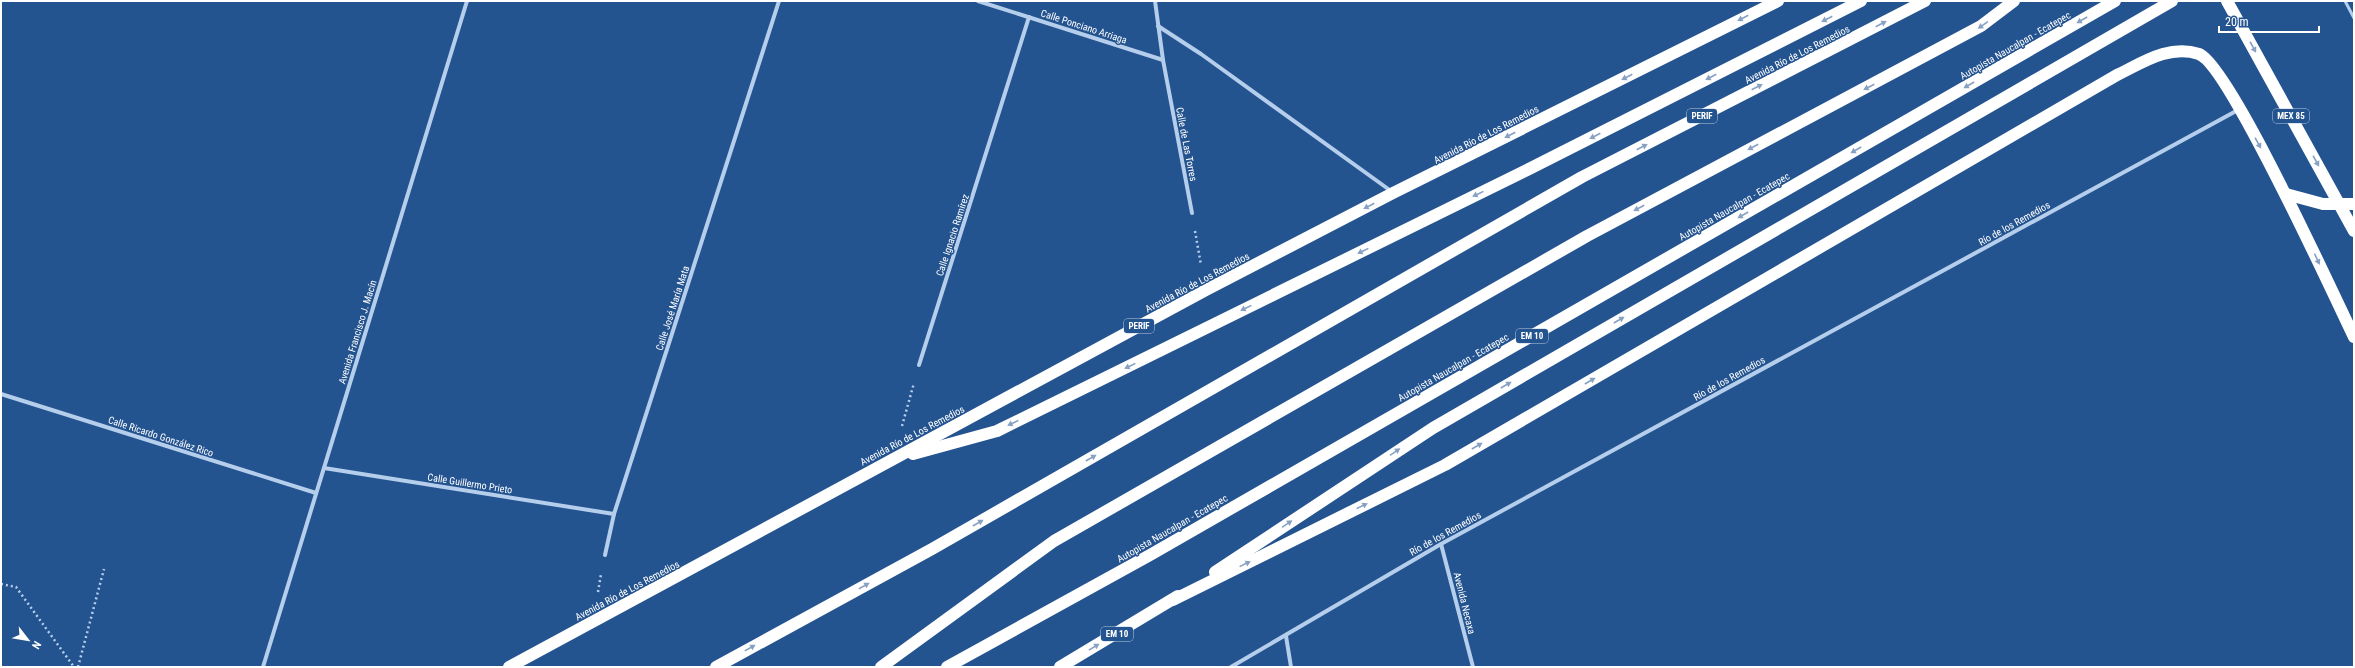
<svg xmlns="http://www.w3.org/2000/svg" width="2355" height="668" font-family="'Roboto Condensed',sans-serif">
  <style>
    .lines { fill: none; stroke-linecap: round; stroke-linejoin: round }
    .path { stroke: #b5ceec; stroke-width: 2.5; stroke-dasharray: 2 3; stroke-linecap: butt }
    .lane { stroke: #b5ceec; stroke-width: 3 }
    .street { stroke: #b5ceec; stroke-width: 4 }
    .highway { stroke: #fff; stroke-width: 12 }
    .highway-bridge { stroke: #fff; stroke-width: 12 }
    .oneway { fill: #87a1c2 }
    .labels { text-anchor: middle; stroke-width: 3; stroke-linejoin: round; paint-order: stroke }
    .shield { fill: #245490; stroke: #bdccde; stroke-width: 1 }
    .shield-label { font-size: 9px; font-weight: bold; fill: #fff }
    .street-label { font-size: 10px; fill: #fff; stroke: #245490 }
  </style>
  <rect width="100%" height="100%" fill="#245490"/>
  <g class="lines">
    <g class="path">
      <polyline points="1195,231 1201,265"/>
      <polyline points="902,426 914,383"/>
      <polyline points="1,584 16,587 74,667"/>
      <polyline points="598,592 601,574"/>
      <polyline points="78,667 104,569"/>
    </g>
    <polyline class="lane" points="2345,1 2354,18"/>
    <g class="street">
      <polyline points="978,1 1163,60"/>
      <polyline points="1155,1 1163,60 1192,213"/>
      <polyline points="1158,26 1201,54 1391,191"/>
      <polyline points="919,365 1029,17"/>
      <polyline points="1,394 316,493"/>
      <polyline points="324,468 614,514"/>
      <polyline points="1441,544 1473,667"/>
      <polyline points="605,555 614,514 779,1"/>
      <polyline points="1286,636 1291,667"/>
      <polyline points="263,667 467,1"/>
      <polyline points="1231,667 1441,544 2238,110"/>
    </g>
    <g class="highway">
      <polyline points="2286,194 2323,204 2354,204"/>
      <polyline points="913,454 997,431 1529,169 1861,1"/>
      <polyline points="1215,572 1433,428 2172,1"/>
      <path d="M1173 600 1445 465 2117 75C2142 63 2169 44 2199 54 2229 65 2334 296 2354 337"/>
      <polyline points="509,667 1206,290 1393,193 1778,1"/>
      <polyline points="716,667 932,549 1582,177 1925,1"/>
      <polyline points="881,667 1054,541 1587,236 1981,26 2014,1"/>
      <polyline points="947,667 1150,555 2115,1"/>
      <polyline points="1060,667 1178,596"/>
    </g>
    <polyline class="highway-bridge" points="2227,1 2354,231"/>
  </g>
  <defs><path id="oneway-solid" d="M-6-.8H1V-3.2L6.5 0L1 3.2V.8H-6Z"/></defs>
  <g class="oneway">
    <use href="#oneway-solid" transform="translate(1743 18) rotate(153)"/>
    <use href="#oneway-solid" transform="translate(1827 19) rotate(153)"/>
    <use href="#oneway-solid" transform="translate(2082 20) rotate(150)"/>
    <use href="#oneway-solid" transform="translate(1881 24) rotate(-27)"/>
    <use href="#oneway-solid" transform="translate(1983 25) rotate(145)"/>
    <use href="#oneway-solid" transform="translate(2253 47) rotate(61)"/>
    <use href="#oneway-solid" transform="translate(1627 77) rotate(153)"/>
    <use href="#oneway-solid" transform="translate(1711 77) rotate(153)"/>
    <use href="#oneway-solid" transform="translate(1969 85) rotate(150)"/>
    <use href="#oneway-solid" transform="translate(1757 87) rotate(-27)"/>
    <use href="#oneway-solid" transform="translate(1869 87) rotate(153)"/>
    <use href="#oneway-solid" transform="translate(1510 135) rotate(153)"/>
    <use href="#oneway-solid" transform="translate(1595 136) rotate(153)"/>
    <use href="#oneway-solid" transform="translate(2258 143) rotate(61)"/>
    <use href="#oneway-solid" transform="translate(1642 147) rotate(-27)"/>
    <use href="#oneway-solid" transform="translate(1753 147) rotate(152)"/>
    <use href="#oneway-solid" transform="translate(1856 150) rotate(150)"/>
    <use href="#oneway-solid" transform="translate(2316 161) rotate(61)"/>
    <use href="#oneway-solid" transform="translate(1478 194) rotate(154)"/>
    <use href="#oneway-solid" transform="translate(1369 206) rotate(153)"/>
    <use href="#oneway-solid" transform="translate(1639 208) rotate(152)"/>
    <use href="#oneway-solid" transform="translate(1743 215) rotate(150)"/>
    <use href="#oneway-solid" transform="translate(1363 251) rotate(154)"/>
    <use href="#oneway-solid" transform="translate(2317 259) rotate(65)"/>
    <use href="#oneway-solid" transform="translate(1246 308) rotate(154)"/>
    <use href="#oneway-solid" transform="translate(1619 320) rotate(-30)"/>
    <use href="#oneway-solid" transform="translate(1130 366) rotate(154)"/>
    <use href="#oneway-solid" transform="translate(1590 381) rotate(-30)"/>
    <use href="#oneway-solid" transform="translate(1506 385) rotate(-30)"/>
    <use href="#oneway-solid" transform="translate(1013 423) rotate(154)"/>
    <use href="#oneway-solid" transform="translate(1477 446) rotate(-30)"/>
    <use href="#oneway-solid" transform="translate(1395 452) rotate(-34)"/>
    <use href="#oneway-solid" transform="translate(1091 458) rotate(-30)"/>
    <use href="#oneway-solid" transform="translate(1362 506) rotate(-26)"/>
    <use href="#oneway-solid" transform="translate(978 523) rotate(-30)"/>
    <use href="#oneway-solid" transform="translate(1287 524) rotate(-34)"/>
    <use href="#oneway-solid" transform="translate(1245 564) rotate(-26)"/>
    <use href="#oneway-solid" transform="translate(864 586) rotate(-29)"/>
    <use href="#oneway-solid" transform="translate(1094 647) rotate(-31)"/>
    <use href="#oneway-solid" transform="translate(750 648) rotate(-29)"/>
  </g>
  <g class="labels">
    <g class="shield">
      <rect x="1687" y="109" width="30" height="14" rx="3"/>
      <rect x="2273" y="109" width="36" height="14" rx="3"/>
      <rect x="1124" y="319" width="30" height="14" rx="3"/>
      <rect x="1516" y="329" width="32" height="14" rx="3"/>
      <rect x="1101" y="627" width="32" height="14" rx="3"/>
    </g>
    <g class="shield-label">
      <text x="1702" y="119">PERIF</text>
      <text x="2291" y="119">MEX 85</text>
      <text x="1139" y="329">PERIF</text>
      <text x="1532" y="339">EM 10</text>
      <text x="1117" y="637">EM 10</text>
    </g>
    <g class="street-label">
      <text transform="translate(1084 26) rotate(18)" y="4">Calle Ponciano Arriaga</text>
      <text transform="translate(2015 45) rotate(-30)" y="4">Autopista Naucalpan - Ecatepec</text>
      <text transform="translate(1797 54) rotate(-27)" y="4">Avenida Río de Los Remedios</text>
      <text transform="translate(1486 134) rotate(-27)" y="4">Avenida Río de Los Remedios</text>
      <text transform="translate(1187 144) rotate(79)" y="4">Calle de Las Torres</text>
      <text transform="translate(1734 206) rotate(-30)" y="4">Autopista Naucalpan - Ecatepec</text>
      <text transform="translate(2014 223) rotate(-29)" y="4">Río de los Remedios</text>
      <text transform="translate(952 235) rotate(-72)" y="4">Calle Ignacio Ramírez</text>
      <text transform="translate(1197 282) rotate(-28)" y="4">Avenida Río de Los Remedios</text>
      <text transform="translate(672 308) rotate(-72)" y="4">Calle José María Mata</text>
      <text transform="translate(357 332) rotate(-73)" y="4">Avenida Francisco J. Macín</text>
      <text transform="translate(1453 367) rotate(-30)" y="4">Autopista Naucalpan - Ecatepec</text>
      <text transform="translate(1729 378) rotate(-29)" y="4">Río de los Remedios</text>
      <text transform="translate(912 435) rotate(-28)" y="4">Avenida Río de Los Remedios</text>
      <text transform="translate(161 436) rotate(18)" y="4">Calle Ricardo González Rico</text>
      <text transform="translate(470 483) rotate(9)" y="4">Calle Guillermo Prieto</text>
      <text transform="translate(1172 528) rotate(-30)" y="4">Autopista Naucalpan - Ecatepec</text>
      <text transform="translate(1445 533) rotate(-29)" y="4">Río de los Remedios</text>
      <text transform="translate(627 590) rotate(-28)" y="4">Avenida Río de Los Remedios</text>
      <text transform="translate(1465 603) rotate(76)" y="4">Avenida Necaxa</text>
    </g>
  </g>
  <rect width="2355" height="668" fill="none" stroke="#ffffff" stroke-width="4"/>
  <g transform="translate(28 640) rotate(121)" stroke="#245490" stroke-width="3" paint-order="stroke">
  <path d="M0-3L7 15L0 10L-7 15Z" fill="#ffffff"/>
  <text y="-6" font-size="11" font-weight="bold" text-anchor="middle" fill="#ffffff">N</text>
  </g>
  <path d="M2219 26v6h100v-6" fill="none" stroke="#ffffff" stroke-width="2"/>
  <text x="2225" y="26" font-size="12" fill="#ffffff" stroke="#245490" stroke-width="3" paint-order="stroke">20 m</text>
</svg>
